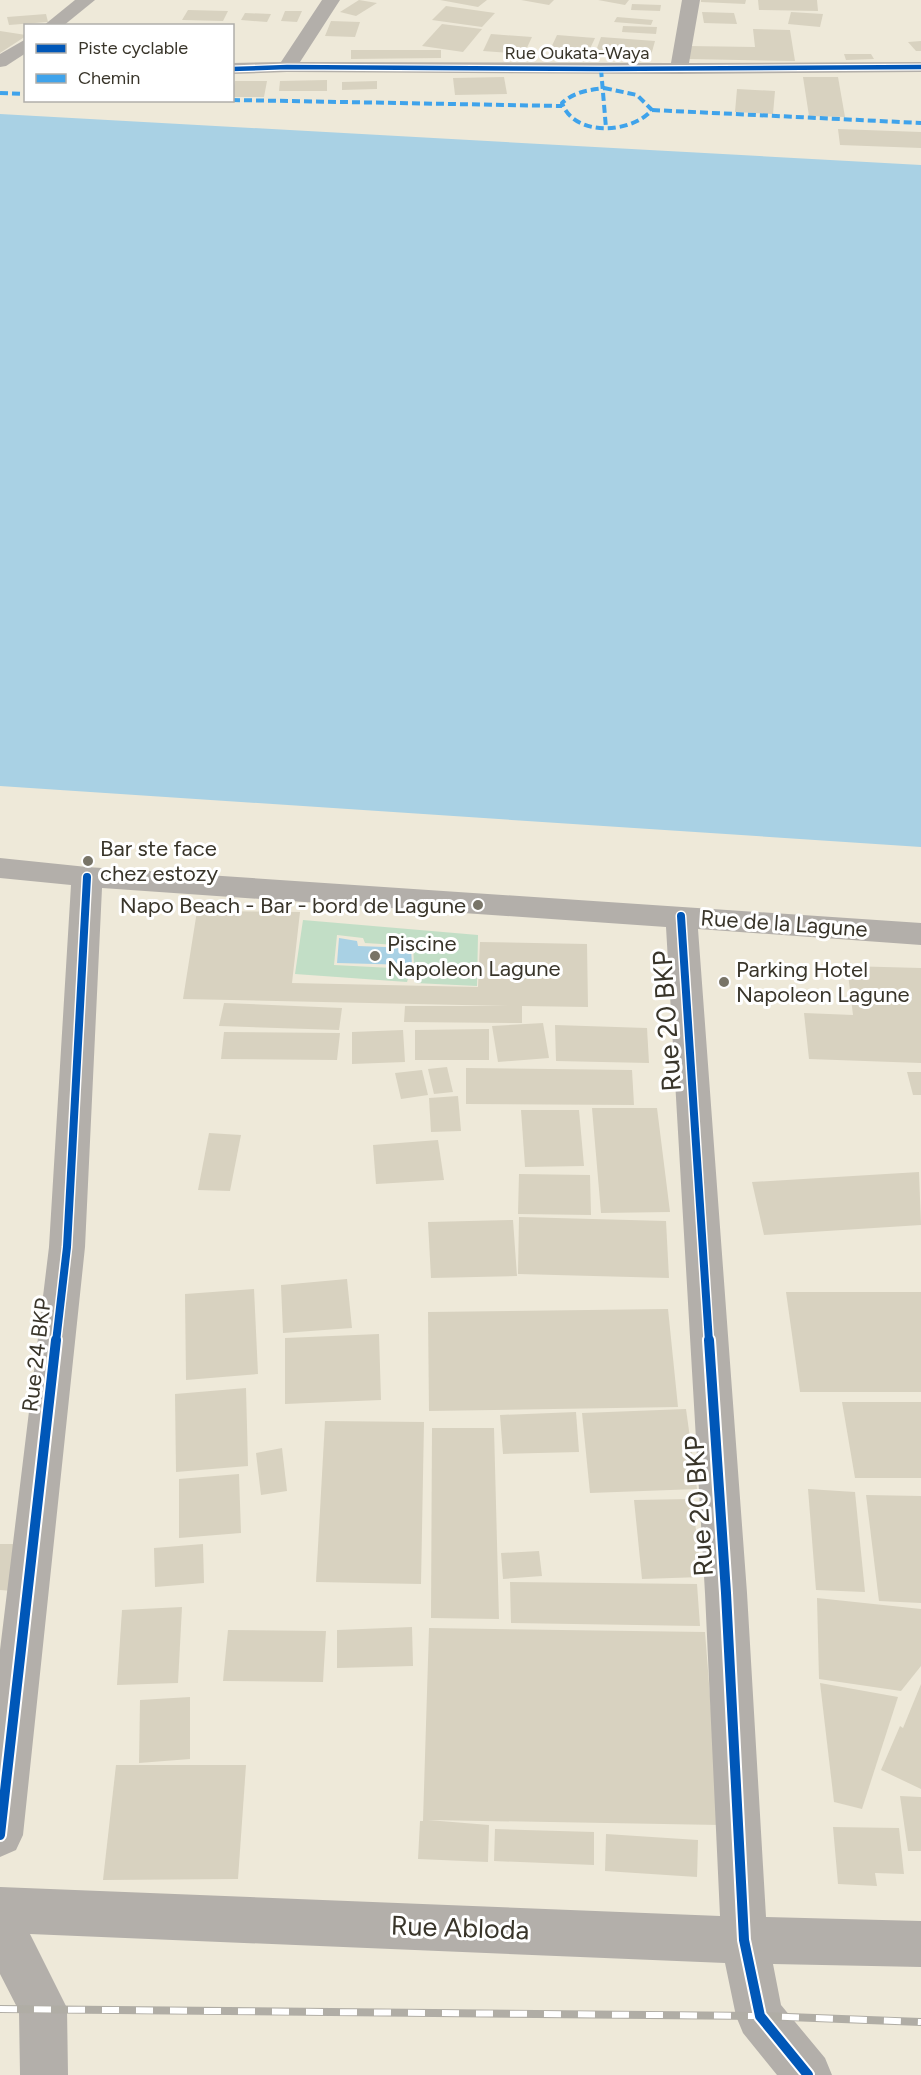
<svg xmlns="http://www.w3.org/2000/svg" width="921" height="2075" font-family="Figtree,sans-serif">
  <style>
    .green { fill: #c2dec6 }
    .water { fill: #a9d1e4 }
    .building { fill: #d8d2c0 }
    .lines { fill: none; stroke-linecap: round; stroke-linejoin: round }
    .street { fill: #b3afaa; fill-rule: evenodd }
    .rail-casing { stroke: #b0ada5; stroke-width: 8 }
    .rail { stroke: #fff; stroke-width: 6; stroke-dasharray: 17; stroke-linecap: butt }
    .quiet { stroke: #3fa3eb; stroke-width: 4; stroke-dasharray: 8 4; stroke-linecap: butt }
    .cycleway-far2-casing { stroke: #fff; stroke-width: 7 }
    .cycleway-far1-casing { stroke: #fff; stroke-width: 11 }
    .cycleway-casing { stroke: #fff; stroke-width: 14 }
    .cycleway-far2 { stroke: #0057b8; stroke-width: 4.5 }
    .cycleway-far1 { stroke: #0057b8; stroke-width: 8 }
    .cycleway { stroke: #0057b8; stroke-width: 10 }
    .poi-dot { fill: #787467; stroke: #fff; stroke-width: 2 }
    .labels { text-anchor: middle; stroke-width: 6; stroke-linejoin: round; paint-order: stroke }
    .far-street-label { font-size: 18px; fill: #39352a; stroke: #fff }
    .poi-label { font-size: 22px; fill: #39352a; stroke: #fff; text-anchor: start }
    .street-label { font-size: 22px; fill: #39352a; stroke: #fff }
    .near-street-label { font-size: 27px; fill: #39352a; stroke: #fff }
  </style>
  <rect width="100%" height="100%" fill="#eee9d9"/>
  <polygon class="green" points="303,920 478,935 477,986 415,983 413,946 365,943 363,938 337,935 334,965 411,969 407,982 295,974"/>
  <g class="water">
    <polygon points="0,114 921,165 921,847 0,786"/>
    <polygon points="339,938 357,941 358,946 411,948 412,965 337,963"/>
  </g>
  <g class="building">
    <polygon points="359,0 377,3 356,16 340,12"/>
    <polygon points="440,0 487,0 478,7"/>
    <polygon points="521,0 554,0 549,5"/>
    <polygon points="598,0 629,0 625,5"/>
    <polygon points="701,0 746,0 745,4 701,2"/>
    <polygon points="758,0 817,0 818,11 759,10"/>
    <polygon points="632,4 661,5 660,11 631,10"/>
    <polygon points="446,6 495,13 482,27 432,20"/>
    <polygon points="188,10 228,11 223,21 182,20"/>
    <polygon points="285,11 302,11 297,22 281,21"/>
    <polygon points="702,12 734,13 737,24 704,23"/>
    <polygon points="791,12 823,14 820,27 788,24"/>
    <polygon points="245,13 271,14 267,22 241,20"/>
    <polygon points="46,14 48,22 9,25 7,17"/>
    <polygon points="617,17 653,20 651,25 614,22"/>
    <polygon points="331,21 360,22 355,37 325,36"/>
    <polygon points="442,24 482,29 463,52 422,46"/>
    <polygon points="623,26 657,27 656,34 622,32"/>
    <polygon points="753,29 790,30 795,61 689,59 688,46 755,47"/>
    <polygon points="0,31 26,35 26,36 0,53"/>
    <polygon points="491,34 532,37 524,54 483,51"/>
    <polygon points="557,35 595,38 588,53 550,50"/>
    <polygon points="601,37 655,41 650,59 609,56 610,52 596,51"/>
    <polygon points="921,41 921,51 916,51 908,42"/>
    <polygon points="351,50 441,50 441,58 351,59"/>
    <polygon points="844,54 871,54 874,59 846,60"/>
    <polygon points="504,77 507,94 455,95 453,78"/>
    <polygon points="803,77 838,77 845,117 809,116"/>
    <polygon points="327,80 327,91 279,91 280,81"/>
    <polygon points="235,81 267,81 264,97 232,97"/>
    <polygon points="377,81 377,89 342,90 342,82"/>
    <polygon points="737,89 775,91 773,114 735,112"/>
    <polygon points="838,129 921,132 921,148 840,145"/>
    <polygon points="197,911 300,912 292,983 478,987 480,942 587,944 588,1007 522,1006 522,1023 404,1022 405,1006 508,1006 183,999"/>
    <polygon points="847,966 921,968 921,1063 809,1059 804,1013 853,1015"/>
    <polygon points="224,1003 342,1008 339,1030 219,1026"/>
    <polygon points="543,1023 549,1058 498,1062 492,1026"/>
    <polygon points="555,1025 647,1028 649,1063 556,1061"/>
    <polygon points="489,1029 489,1060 415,1060 415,1030"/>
    <polygon points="403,1030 405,1062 352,1064 352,1032"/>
    <polygon points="224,1032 340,1033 337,1060 221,1059"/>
    <polygon points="447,1067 453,1092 434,1094 428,1069"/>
    <polygon points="466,1068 632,1070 634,1105 466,1104"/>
    <polygon points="422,1070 428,1095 401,1099 395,1073"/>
    <polygon points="907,1072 921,1072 921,1095 913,1095"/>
    <polygon points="458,1096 461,1131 431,1132 429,1098"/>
    <polygon points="592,1108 657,1108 670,1212 601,1213"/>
    <polygon points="521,1110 579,1110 584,1166 525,1167"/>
    <polygon points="209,1133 241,1135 230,1191 198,1190"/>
    <polygon points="438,1140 444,1180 376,1184 373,1145"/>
    <polygon points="919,1172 921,1225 764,1235 752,1182"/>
    <polygon points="519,1174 590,1175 591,1215 518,1214"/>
    <polygon points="519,1217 666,1221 669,1278 518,1274"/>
    <polygon points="513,1220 517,1276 431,1278 428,1222"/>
    <polygon points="347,1279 352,1328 283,1333 281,1285"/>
    <polygon points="254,1289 258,1374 186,1380 185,1294"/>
    <polygon points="786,1292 921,1292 921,1392 800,1392"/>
    <polygon points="668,1309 678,1407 429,1411 428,1312"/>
    <polygon points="379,1334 381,1400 285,1404 285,1338"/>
    <polygon points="246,1388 248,1466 176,1472 175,1394"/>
    <polygon points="842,1402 921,1402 921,1478 855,1478"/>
    <polygon points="686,1409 697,1489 590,1493 582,1413"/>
    <polygon points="576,1412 579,1452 503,1454 500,1415"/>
    <polygon points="325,1421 424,1422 421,1584 316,1582"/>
    <polygon points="432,1428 494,1428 499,1619 431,1618"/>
    <polygon points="282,1448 287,1491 261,1495 256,1453"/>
    <polygon points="239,1474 241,1533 179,1538 179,1479"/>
    <polygon points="808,1489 855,1492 865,1592 816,1590"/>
    <polygon points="866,1495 921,1496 921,1603 879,1601"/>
    <polygon points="692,1499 702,1577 642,1579 634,1500"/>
    <polygon points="0,1544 20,1544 13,1591 0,1590"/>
    <polygon points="203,1544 204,1583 155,1587 154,1548"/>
    <polygon points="539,1551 542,1576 503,1579 501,1553"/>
    <polygon points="510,1582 697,1584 700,1626 511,1623"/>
    <polygon points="817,1598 921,1609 921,1666 901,1691 819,1679"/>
    <polygon points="182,1607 178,1683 117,1685 122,1610"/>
    <polygon points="412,1627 413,1666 337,1668 337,1630"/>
    <polygon points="429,1628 705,1632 720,1825 428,1820 489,1825 488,1862 418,1859 420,1821 423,1821"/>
    <polygon points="228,1630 326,1631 323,1682 223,1681"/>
    <polygon points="820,1683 898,1697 862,1809 834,1802"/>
    <polygon points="921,1684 921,1789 881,1770 900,1726 903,1728"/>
    <polygon points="190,1697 190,1759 139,1763 140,1700"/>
    <polygon points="116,1765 246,1765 238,1879 103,1880"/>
    <polygon points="900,1796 921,1797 921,1851 908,1851"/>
    <polygon points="833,1827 899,1828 904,1874 875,1873 877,1886 838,1884"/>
    <polygon points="495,1829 594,1832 594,1865 494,1861"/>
    <polygon points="606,1834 698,1840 697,1877 605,1871"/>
  </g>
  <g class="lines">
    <g class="street">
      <polygon points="75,0 95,0 63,26 43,26"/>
      <polygon points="322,0 340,0 300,62 671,63 682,0 700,0 689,63 921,62 921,72 679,74 287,72 232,74 232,63 281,62"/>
      <polygon points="26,39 26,53 6,66 0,67 0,54"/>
      <polygon points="0,858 87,867 921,923 921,945 698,929 747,1593 766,1917 921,1921 921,1967 773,1964 781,2005 825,2058 832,2075 777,2075 743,2033 736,2016 725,1963 30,1934 67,2008 68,2075 20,2075 19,2011 0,1974 0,1887 720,1916 705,1593 666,927 102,888 85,1247 23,1835 16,1850 0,1857 0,1650 49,1247 71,885 0,878"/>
    </g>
    <defs>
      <polyline id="rail" points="0,2009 760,2016 921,2022"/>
    </defs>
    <use href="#rail" class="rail-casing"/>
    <use href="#rail" class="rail"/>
    <g class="quiet">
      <polyline points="601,69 606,128"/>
      <path d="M604 88 637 95 652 110C631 134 574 137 562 103 574 92 588 90 604 88Z"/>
      <polyline points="0,93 26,94"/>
      <polyline points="232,100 562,106"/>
      <polyline points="652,110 921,123"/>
    </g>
    <defs>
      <polyline id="cycleway-far2" points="232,69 287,67 601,69 921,67"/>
      <g id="cycleway-far1">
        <polyline points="681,916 709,1342"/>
        <polyline points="56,1342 67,1247 87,877"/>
      </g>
      <g id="cycleway">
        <polyline points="709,1340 726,1593 744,1940 760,2016 808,2075"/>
        <polyline points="0,1835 56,1340"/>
      </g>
    </defs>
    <use href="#cycleway-far2" class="cycleway-far2-casing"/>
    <use href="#cycleway-far1" class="cycleway-far1-casing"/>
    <use href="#cycleway" class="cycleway-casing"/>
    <use href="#cycleway-far2" class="cycleway-far2"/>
    <use href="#cycleway-far1" class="cycleway-far1"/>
    <use href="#cycleway" class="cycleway"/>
  </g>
  <g class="poi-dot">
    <circle cx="88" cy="861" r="6"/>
    <circle cx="478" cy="905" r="6"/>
    <circle cx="375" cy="956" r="6"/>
    <circle cx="724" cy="982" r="6"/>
  </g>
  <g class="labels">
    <g class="far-street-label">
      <text x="577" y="59">Rue Oukata-Waya</text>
    </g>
    <g class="poi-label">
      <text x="100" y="856">Bar ste face<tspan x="100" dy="25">chez estozy</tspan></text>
      <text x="466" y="913" text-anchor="end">Napo Beach - Bar - bord de Lagune</text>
      <text x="387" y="951">Piscine<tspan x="387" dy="25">Napoleon Lagune</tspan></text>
      <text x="736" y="977">Parking Hotel<tspan x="736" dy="25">Napoleon Lagune</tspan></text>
    </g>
    <g class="street-label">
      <text transform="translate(784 923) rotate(4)" y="8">Rue de la Lagune</text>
      <text transform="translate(36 1355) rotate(-83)" y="8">Rue 24 BKP</text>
    </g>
    <g class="near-street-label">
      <text transform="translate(667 1021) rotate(-94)" y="9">Rue 20 BKP</text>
      <text transform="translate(699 1506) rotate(-94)" y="9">Rue 20 BKP</text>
      <text transform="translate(460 1928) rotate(2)" y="9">Rue Abloda</text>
    </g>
  </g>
  <rect x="24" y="24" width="210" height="78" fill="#ffffff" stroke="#b0aeaa" stroke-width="1.5"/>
  <rect x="36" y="44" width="30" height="9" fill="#0057b8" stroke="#b0aeaa" stroke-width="1.5"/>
  <text x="78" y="54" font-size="18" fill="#39352a">Piste cyclable</text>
  <rect x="36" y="74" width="30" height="9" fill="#3fa3eb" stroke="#b0aeaa" stroke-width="1.5"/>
  <text x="78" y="84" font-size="18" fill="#39352a">Chemin</text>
</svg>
